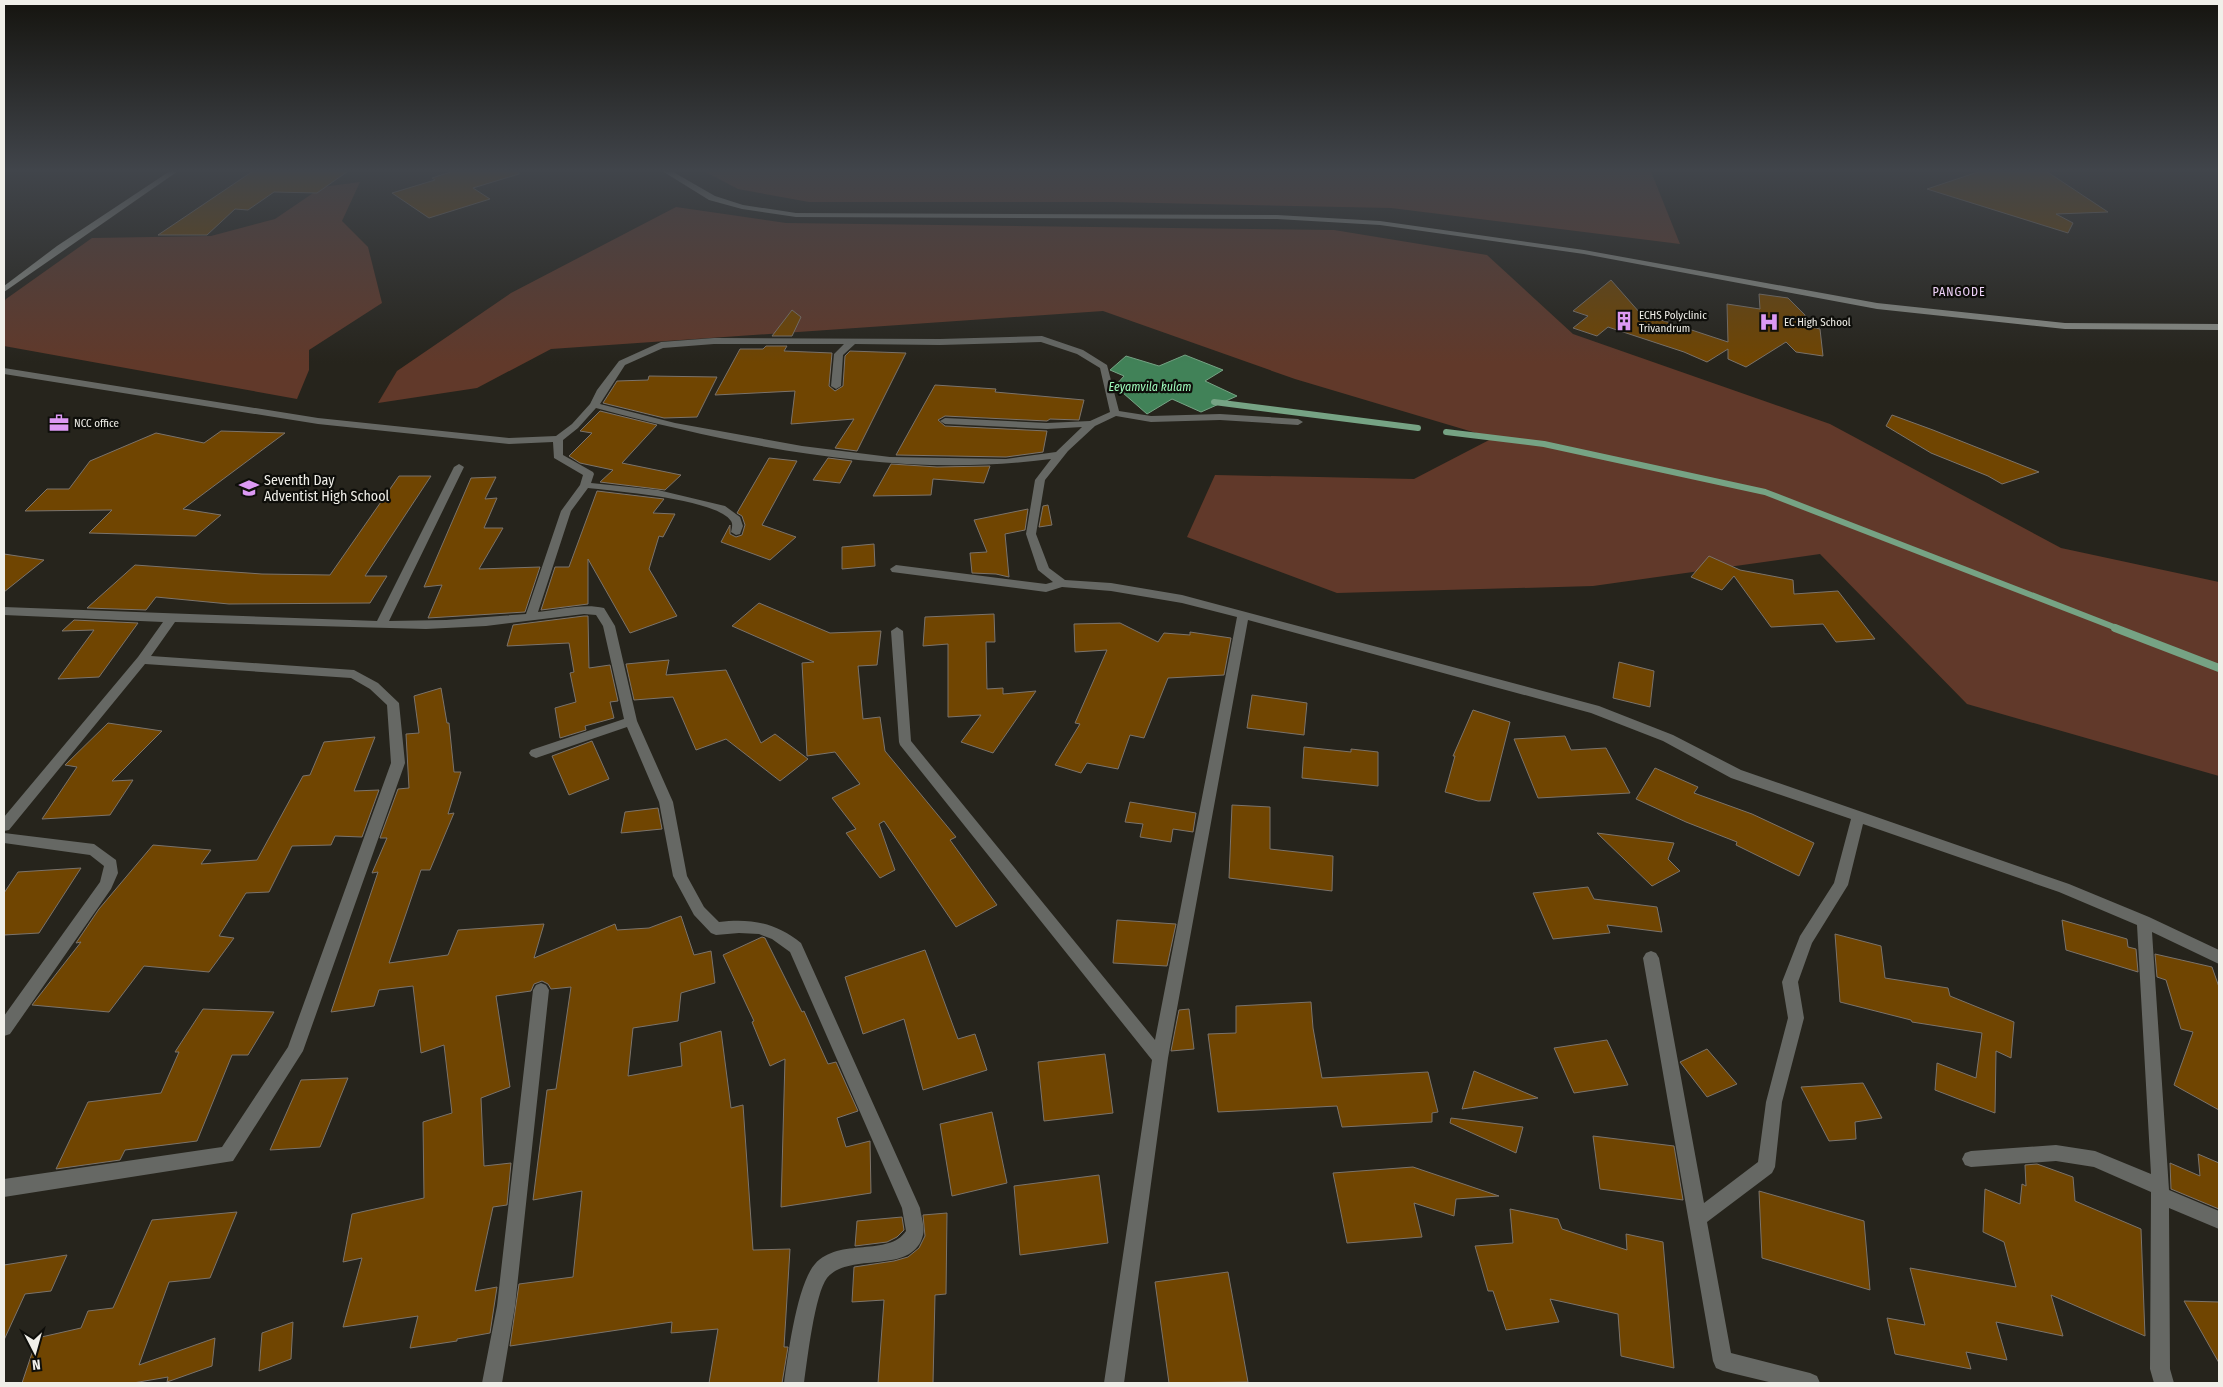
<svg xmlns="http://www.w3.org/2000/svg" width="2223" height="1387" font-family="'Fira Sans Condensed',sans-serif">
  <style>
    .green { fill: #61392a }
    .water { fill: #418258; stroke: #76a384 }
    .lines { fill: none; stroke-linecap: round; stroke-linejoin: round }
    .stream-far1 { stroke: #76a384; stroke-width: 6 }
    .stream { stroke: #76a384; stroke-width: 8 }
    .building { fill: #704501; stroke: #7b736b }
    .street { fill: #666864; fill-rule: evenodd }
    .secondary { fill: #8b8e87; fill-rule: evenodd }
    .labels { text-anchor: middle; stroke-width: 4.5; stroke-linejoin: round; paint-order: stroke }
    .far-poi-label { font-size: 11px; fill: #f0efe9; stroke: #0e0e0a; text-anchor: start }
    .far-neighbourhood-label { font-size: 12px; letter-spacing: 1px; fill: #f0d3fa; stroke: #0e0e0a }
    .far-water-label { font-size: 12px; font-style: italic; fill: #a0fdbe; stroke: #0e0e0a }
    .poi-label { font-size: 14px; fill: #f0efe9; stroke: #0e0e0a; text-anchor: start }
  </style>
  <rect width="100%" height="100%" fill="#26241c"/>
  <g class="green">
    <polygon points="700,169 1650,169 1680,244 1391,208 1111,202 809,202 738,189"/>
    <polygon points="360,182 342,221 368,247 382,303 309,350 309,370 297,399 4,346 4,302 6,299 92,238 211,236 275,219 322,187"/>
    <polygon points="676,207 786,223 1334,230 1487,255 1573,334 1830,424 2061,548 2219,582 2219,776 1967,704 1820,554 1593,586 1337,593 1187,537 1215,475 1414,479 1493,438 1295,379 1103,311 551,349 477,388 378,403 397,371 511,293"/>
  </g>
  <polygon class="water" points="1185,355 1223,370 1205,381 1237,396 1201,412 1172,399 1147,414 1115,386 1124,376 1110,370 1126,356 1159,366"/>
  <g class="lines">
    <g class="stream-far1">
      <polyline points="1214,402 1418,428"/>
      <polyline points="1446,432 1544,444 1765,492 2119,629"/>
    </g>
    <polyline class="stream" points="2115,628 2219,668"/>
  </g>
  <g class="building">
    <polygon points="256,169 351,169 317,193 274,192 248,210 235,209 207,235 158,235"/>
    <polygon points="460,169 518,169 519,174 473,188 490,199 429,218 392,193 435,180 432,178"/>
    <polygon points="1987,169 2043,169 2108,212 2056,214 2073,223 2068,233 1927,189"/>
    <polygon points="1611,280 1640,313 1728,342 1727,304 1760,309 1759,294 1788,298 1805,315 1806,326 1820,329 1823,356 1796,352 1786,342 1746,367 1728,359 1728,349 1707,362 1684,352 1608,327 1597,336 1573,328 1588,316 1573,311"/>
    <polygon points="792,310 801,317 792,336 772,336"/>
    <polygon points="766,346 787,346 784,351 832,353 829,386 835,391 843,386 845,356 850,351 906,353 857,451 835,448 854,419 791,424 795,391 715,395 740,349 763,349"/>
    <polygon points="649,376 717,377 697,417 664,418 603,403 617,381 648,380"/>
    <polygon points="935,385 996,389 995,392 1084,400 1079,420 1050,419 1047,421 945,416 938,420 945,426 1047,431 1043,452 1006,457 896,455"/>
    <polygon points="600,411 657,425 622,463 681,475 665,490 600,482 613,470 580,463 569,456 592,433 580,431"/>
    <polygon points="1892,415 1933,430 2039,472 2002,484 1988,476 1931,453 1886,426"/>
    <polygon points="221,431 285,433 183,509 221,515 196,536 89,533 112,510 25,511 47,489 69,489 90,461 156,433 204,443"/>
    <polygon points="769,458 797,461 762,525 796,537 770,560 721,542 730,525 730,534 736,537 742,535 745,525 742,516 737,513"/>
    <polygon points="828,458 852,461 840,483 813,480"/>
    <polygon points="891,464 937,467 990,466 984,483 933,479 931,495 873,496"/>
    <polygon points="399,476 431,476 365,576 387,576 370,603 229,604 156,597 146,610 87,608 135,565 262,574 330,575"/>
    <polygon points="496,477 485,499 497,498 484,528 503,528 479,569 540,567 525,612 428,618 442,585 424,587 471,478"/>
    <polygon points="597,491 664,499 653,513 675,514 663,537 659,536 649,569 677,616 630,633 588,559 588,604 541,610 555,567 569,567"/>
    <polygon points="1048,505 1052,525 1039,527 1043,506"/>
    <polygon points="1028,509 1025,530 1005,534 1009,577 996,574 972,573 970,553 987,552 974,520"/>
    <polygon points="874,544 875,566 842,569 842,547"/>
    <polygon points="4,554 44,560 4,592"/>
    <polygon points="1709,556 1740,570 1793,580 1794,594 1838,591 1875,639 1836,642 1823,624 1771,627 1734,576 1722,590 1691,577"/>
    <polygon points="759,603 830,633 881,631 877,665 858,666 863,719 880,717 885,751 956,837 950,840 997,905 956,927 884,821 879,824 895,870 880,878 846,833 856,829 832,798 860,784 835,752 807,756 802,663 814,662 732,626"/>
    <polygon points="994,614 995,642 986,642 987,689 1003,688 1003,694 1036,691 993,753 961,742 981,715 948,717 948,644 923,646 925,617"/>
    <polygon points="584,616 588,616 589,668 610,665 618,701 610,702 614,718 585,726 586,730 560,738 555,708 576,702 570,673 574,672 569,643 507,646 513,625"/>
    <polygon points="74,620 138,623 99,677 58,679 94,630 62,631"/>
    <polygon points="1120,623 1158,642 1164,633 1190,635 1190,632 1231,638 1224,675 1168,678 1144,738 1130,735 1118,769 1087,763 1081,773 1055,765 1080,724 1075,723 1107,650 1075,652 1074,624"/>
    <polygon points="669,660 666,675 726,670 761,743 775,734 808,759 780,781 726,739 696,750 673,697 634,700 626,664"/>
    <polygon points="1619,662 1654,671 1650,707 1613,698"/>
    <polygon points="441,688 447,723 449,723 454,772 461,772 448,814 454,813 430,870 421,870 389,963 448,955 458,930 544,924 534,958 615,924 617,930 649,928 681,916 694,955 711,951 715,983 681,993 678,1021 633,1028 628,1076 682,1066 680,1043 721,1031 731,1108 743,1105 753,1250 790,1249 784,1347 788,1347 782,1383 709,1383 718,1329 671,1333 672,1322 510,1346 519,1284 573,1277 582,1191 533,1200 547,1090 556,1089 571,987 551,989 548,984 542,981 534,984 531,991 496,996 510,1087 481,1098 484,1166 511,1163 507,1205 493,1207 475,1291 497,1287 490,1333 457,1339 457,1341 410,1348 418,1316 343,1327 362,1258 343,1262 352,1214 424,1198 423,1122 452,1113 444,1045 421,1053 413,986 379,990 374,1006 331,1012 378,872 372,873 387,838 380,838 398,789 409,788 406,734 419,733 414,696"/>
    <polygon points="1252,695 1307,703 1304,735 1247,728"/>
    <polygon points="1473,710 1510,722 1490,801 1478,801 1445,792 1455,756 1453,756"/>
    <polygon points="108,723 162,731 112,781 133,780 110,815 42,819 77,767 65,765"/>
    <polygon points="1565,736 1571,750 1606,748 1630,793 1538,798 1514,739"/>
    <polygon points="375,737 354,791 379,790 362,837 335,836 331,845 292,846 269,892 246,893 219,936 234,938 209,972 144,966 109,1012 32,1005 81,942 76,943 99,909 153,845 211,850 201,864 257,860 303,776 310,775 324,742"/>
    <polygon points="592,741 609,779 569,795 552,756"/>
    <polygon points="1304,747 1351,752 1351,749 1378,752 1378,786 1302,778"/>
    <polygon points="1655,768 1698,787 1694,793 1752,814 1814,843 1799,876 1736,845 1737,842 1686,822 1636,799"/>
    <polygon points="1130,802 1196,813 1193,832 1173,829 1171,842 1140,837 1143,824 1125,822"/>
    <polygon points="1232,805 1270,807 1270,849 1333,856 1332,891 1229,878"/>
    <polygon points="658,808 662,829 621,833 625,812"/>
    <polygon points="1597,833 1674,843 1668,859 1680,871 1652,886"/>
    <polygon points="81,868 39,933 4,935 4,893 18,872"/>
    <polygon points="1588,887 1594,899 1657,907 1662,932 1607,925 1610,933 1553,939 1533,893"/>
    <polygon points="1117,920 1176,924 1167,966 1113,963"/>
    <polygon points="2062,920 2127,939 2128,947 2136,949 2138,972 2066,950"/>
    <polygon points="1835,934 1881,946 1885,978 1948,988 1950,996 2014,1022 2011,1058 1996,1051 1995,1113 1935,1090 1937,1063 1976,1078 1982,1033 1912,1022 1911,1020 1840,1002"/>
    <polygon points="762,937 765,938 802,1012 804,1011 828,1064 836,1062 858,1111 837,1118 846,1147 870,1141 871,1193 781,1207 785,1059 770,1066 752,1022 754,1021 723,955"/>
    <polygon points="925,950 958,1039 975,1034 987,1070 923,1090 904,1019 863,1034 845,977"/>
    <polygon points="2155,954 2212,967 2219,987 2219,1110 2174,1085 2193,1032 2181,1029 2166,980 2157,977"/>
    <polygon points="1311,1002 1313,1028 1322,1078 1428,1072 1438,1112 1432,1113 1432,1122 1342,1127 1337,1106 1218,1112 1208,1034 1236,1033 1236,1006"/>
    <polygon points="203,1009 274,1012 248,1055 232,1055 197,1141 125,1150 120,1160 56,1169 88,1102 161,1093 179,1052 175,1052"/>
    <polygon points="1189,1009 1194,1049 1171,1051 1179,1010"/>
    <polygon points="1607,1040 1628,1085 1574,1093 1554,1048"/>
    <polygon points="1707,1049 1737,1084 1707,1097 1680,1062"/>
    <polygon points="1105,1054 1113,1113 1044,1121 1038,1062"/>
    <polygon points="1474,1071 1538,1098 1462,1109"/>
    <polygon points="348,1078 320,1147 270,1150 301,1080"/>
    <polygon points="1863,1083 1882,1118 1855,1122 1856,1139 1829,1141 1801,1087"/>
    <polygon points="992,1112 1007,1183 952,1196 940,1124"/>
    <polygon points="1451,1118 1523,1127 1516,1153 1450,1123"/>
    <polygon points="1593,1136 1674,1146 1683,1200 1600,1189"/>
    <polygon points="2198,1154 2219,1163 2219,1209 2171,1189 2170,1163 2200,1176"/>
    <polygon points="2037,1164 2073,1177 2075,1201 2141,1229 2145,1336 2051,1295 2063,1336 1996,1322 2007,1360 1966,1352 1971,1369 1895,1354 1887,1318 1925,1325 1910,1268 2016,1287 2004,1242 1983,1232 1985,1189 2020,1204 2022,1184 2026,1186 2025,1165"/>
    <polygon points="1413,1167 1499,1196 1456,1199 1454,1216 1414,1203 1422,1237 1347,1243 1333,1173"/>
    <polygon points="1099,1175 1108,1243 1020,1255 1014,1186"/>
    <polygon points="1759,1191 1864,1221 1870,1290 1762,1258"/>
    <polygon points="1510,1209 1558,1219 1562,1229 1627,1250 1626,1234 1663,1242 1674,1368 1621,1356 1618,1314 1550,1299 1559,1322 1506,1330 1493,1291 1488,1291 1475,1246 1513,1243"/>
    <polygon points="237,1212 210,1278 169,1282 139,1365 215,1338 212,1366 167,1382 168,1377 133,1383 22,1383 37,1338 81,1328 88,1311 113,1308 152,1220"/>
    <polygon points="947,1213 946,1294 935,1295 933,1383 878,1383 884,1300 852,1302 854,1267 894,1261 908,1257 919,1248 925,1236 923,1215"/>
    <polygon points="902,1217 904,1230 897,1237 887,1242 855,1246 857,1221"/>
    <polygon points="67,1255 51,1291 25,1294 4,1340 4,1265"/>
    <polygon points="1228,1272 1248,1382 1169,1383 1155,1282"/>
    <polygon points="2184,1301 2219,1302 2219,1363"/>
    <polygon points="293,1322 291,1359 259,1371 262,1333"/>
  </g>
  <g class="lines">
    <g class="street">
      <path d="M1042 336 1083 350 1107 365 1119 411 1151 416 1220 414 1298 419 1303 422 1298 425 1220 420 1151 422 1116 416 1095 426 1068 451 1045 480 1036 534 1049 568 1065 580 1111 583 1182 595 1599 706 1673 735 1741 770 2069 884 2149 917 2219 950V964L2152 932 2169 1190 2219 1211V1229L2169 1208 2170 1369 2174 1383H2154L2150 1369 2151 1192 2094 1167 2056 1161 1971 1167 1965 1165 1962 1159 1965 1153 1971 1151 2056 1145 2095 1151 2151 1174 2137 925 2059 892 1863 824 1848 885 1812 943 1798 982 1804 1018 1782 1102 1775 1167 1772 1173 1707 1222 1731 1353 1810 1373 1817 1376 1820 1383H1773L1723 1371 1716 1368 1713 1361 1643 958 1646 953 1651 951 1656 953 1659 958 1704 1203 1758 1162 1766 1102 1788 1018 1782 982 1800 936 1834 883 1851 819 1731 778 1663 741 1591 713 1248 620 1168 1058 1124 1383H1104L1152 1060 900 745 899 742 891 631 897 627 903 631 911 741 1155 1040 1237 617 1182 603 1111 591 1062 587 1046 592 892 572 890 569 896 565 1046 584 1053 582 1038 570 1026 534 1035 480 1051 459C900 479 742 447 596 408L578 428 563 440V455L593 472 594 474 591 483 658 490 725 506 740 517 743 526 740 534 736 535 731 532C732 528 733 524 731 521 717 499 614 491 588 488L571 511 538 612C559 610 583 603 604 608L615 626 637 721 673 802 687 876 704 907 719 922C751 918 776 923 801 943L920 1208C921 1216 925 1227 923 1235 913 1276 849 1251 827 1278 815 1293 807 1361 804 1383H784C788 1355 797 1284 815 1264 839 1237 889 1257 906 1231L902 1208 790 952 772 939 759 934 739 933 716 935 711 933 694 915 673 876 659 802 627 727 536 758 531 756 529 753 531 750 624 719 603 626 596 615 584 614 486 626 426 629 175 622 151 656 354 670 378 683 399 703 405 763 303 1051 233 1161 4 1197V1179L222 1147 288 1047 391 763 387 705 370 689 351 678 145 664 9 830 4 831V817L138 657 163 622 4 615V607L377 621 454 467 459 464 464 467 389 621 446 620 526 614 561 511 580 485 583 475 554 458 553 442 509 444 318 424 4 374V368L318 418 509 438 556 436 572 424 590 404 597 390 619 361 661 342 714 338 940 339ZM1041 342 1077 354 1100 368 1110 412 1090 421 1047 423 945 418 940 421 945 424 1047 429 1082 427 1056 452 1006 459 890 457 802 446 675 423 600 404 625 365 663 348 714 344H844L834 354 831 386 836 389 841 386 843 355 855 344 940 345Z"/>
      <polygon points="4,833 94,844 116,860 118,873 111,889 10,1034 4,1036 4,1016 100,882 104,866 90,855 4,843"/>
      <polygon points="541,983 546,985 549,990 515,1306 502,1383 482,1383 497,1306 533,990 536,985"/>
    </g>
    <g class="secondary">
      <polygon points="173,169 181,169 4,292 4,286 57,246"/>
      <polygon points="659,169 668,169 715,196 743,205 796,213 1277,215 1380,221 1584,250 1877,303 2065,323 2219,324 2219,330 2065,329 1877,309 1584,254 1380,225 1277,219 796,217 742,209 709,200"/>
    </g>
  </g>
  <linearGradient id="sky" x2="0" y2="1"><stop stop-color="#15140f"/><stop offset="0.47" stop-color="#41454b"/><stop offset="1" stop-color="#41454b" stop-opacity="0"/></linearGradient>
  <rect width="2223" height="363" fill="url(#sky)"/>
  <defs>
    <symbol id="building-bare" viewBox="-9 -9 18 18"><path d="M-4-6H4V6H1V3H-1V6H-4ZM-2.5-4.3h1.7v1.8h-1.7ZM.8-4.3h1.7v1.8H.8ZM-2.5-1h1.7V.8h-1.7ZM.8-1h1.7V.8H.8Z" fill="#dc99f4" stroke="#0e0e0a" stroke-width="2.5" paint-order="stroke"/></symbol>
    <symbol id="hospital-bare" viewBox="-9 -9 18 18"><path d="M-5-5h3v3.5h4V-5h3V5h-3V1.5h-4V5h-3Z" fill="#dc99f4" stroke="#0e0e0a" stroke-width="2.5" paint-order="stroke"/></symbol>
    <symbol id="office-bare" viewBox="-9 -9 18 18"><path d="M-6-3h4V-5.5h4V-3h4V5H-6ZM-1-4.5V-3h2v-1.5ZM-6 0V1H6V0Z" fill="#dc99f4" stroke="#0e0e0a" stroke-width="2.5" paint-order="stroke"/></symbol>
    <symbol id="school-bare" viewBox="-9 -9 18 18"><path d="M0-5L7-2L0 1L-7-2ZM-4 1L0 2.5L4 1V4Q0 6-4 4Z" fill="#dc99f4" stroke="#0e0e0a" stroke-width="2.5" paint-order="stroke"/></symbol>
  </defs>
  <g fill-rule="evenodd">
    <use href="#building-bare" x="1610" y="307" width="28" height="28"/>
    <use href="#hospital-bare" x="1755" y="308" width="28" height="28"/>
    <use href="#office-bare" x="45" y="409" width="28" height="28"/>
    <use href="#school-bare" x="235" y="474" width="28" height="28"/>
  </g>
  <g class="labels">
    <g class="far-poi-label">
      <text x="1639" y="319">ECHS Polyclinic<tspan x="1639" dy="13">Trivandrum</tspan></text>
      <text x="1784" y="326">EC High School</text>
      <text x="74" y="427">NCC office</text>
    </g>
    <g class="far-neighbourhood-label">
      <text x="1959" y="296">PANGODE</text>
    </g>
    <g class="far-water-label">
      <text x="1150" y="391">Eeyamvila kulam</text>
    </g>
    <g class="poi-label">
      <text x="264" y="485">Seventh Day<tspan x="264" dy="16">Adventist High School</tspan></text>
    </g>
  </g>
  <rect width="2223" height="1387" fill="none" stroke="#f0efe9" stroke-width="10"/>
  <g transform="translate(35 1352) rotate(174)" stroke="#0e0e0a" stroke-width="4" paint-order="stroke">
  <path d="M0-4L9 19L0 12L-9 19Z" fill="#f0efe9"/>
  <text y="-8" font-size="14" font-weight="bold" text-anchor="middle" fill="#f0efe9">N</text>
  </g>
</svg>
